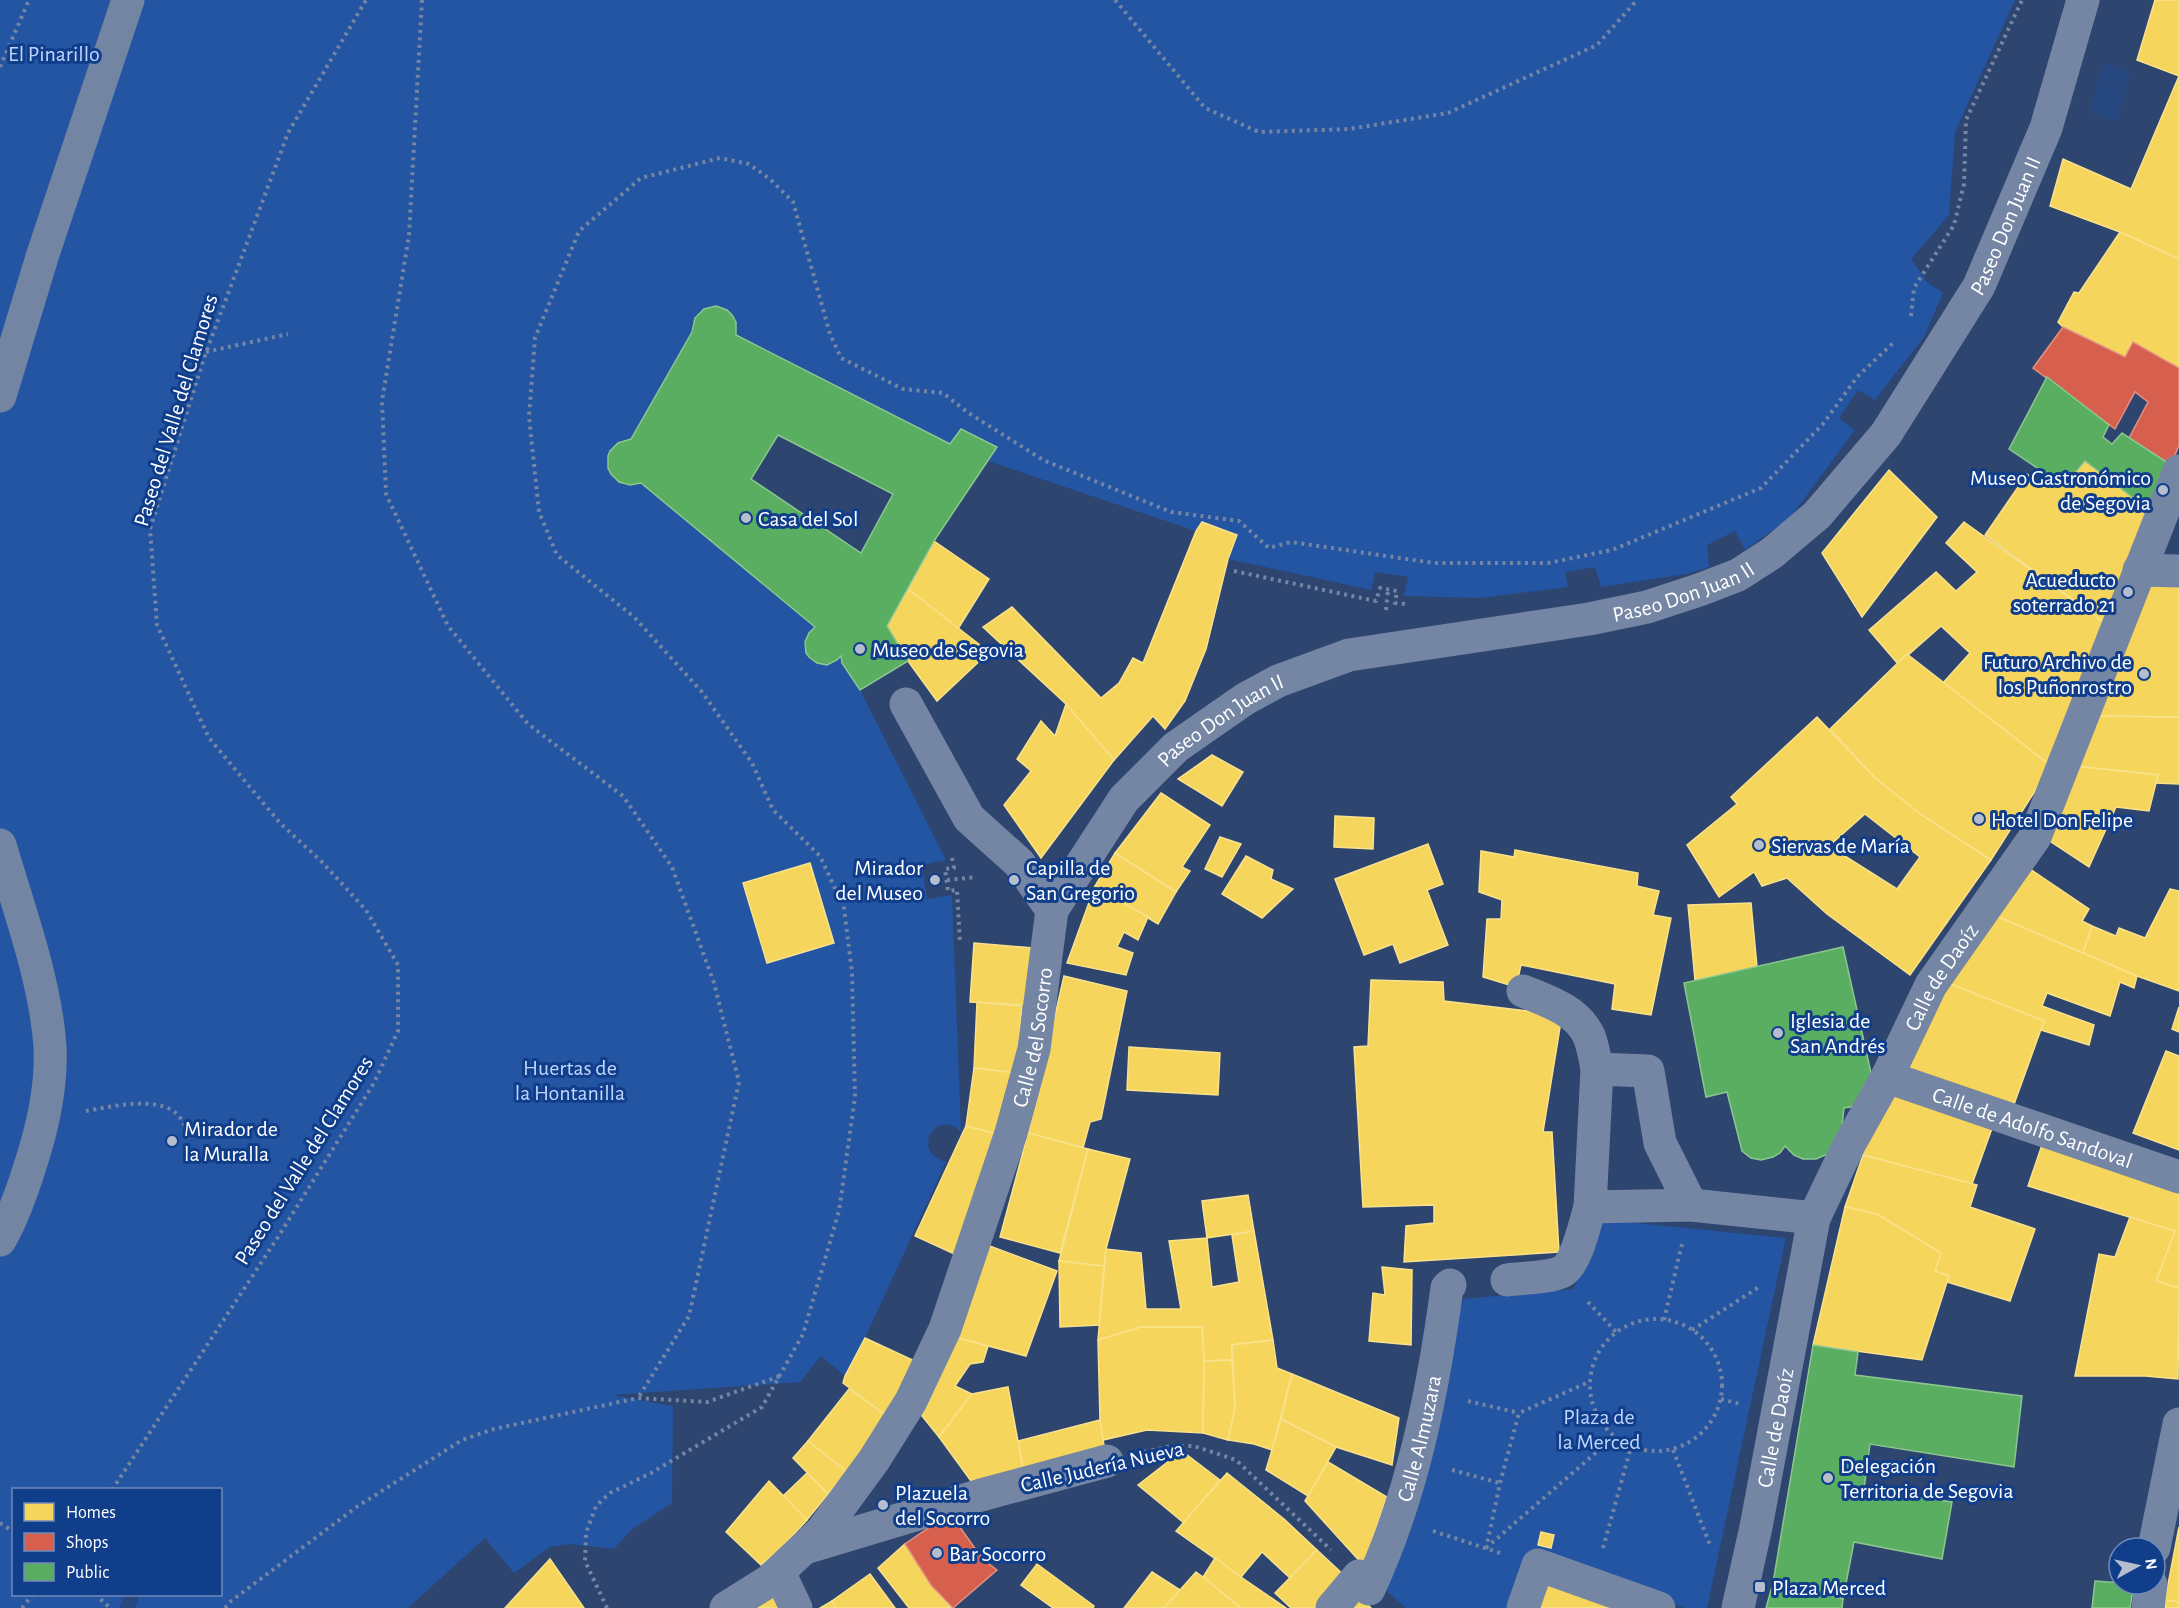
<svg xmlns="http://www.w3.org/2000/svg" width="2179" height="1608" font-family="'Alegreya Sans',sans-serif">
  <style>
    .green { fill: #2355a3; fill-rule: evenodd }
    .water { fill: #27487f }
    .homes { fill: #f6d55c; stroke: #f9e28d; stroke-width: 1.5; fill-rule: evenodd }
    .shops { fill: #d6604d; stroke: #e29082; stroke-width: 1.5 }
    .public { fill: #5aae61; stroke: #8cc690; stroke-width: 1.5; fill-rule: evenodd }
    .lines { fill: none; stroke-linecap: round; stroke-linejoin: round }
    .stream { stroke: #27487f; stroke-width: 14 }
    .path { stroke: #7486a4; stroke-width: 4; stroke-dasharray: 3 4.5; stroke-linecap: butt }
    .street { stroke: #7486a4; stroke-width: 33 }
    .primary { stroke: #7385a2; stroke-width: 33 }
    .poi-dot { fill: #b6becd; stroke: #113e8b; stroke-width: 2 }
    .labels { text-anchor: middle; stroke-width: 6; stroke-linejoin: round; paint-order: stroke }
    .park-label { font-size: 22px; fill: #bed6fd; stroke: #113e8b }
    .street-label { font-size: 22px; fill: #fff; stroke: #113e8b }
    .poi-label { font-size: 22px; fill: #fff; stroke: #113e8b; text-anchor: start }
  </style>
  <rect width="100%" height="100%" fill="#2d456f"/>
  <g class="green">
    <path d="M0 0H2015L1955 132 1949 215 1911 259 1927 282 1943 293 1924 337 1875 400 1858 390 1839 418 1855 430 1790 518 1745 550 1735 531 1707 545 1709 567 1686 574 1601 587 1595 567 1565 572 1568 587 1480 598 1404 596 1408 577 1375 572 1371 590 1228 559 1236 535 1202 522 1196 531 988 461 996 446 961 429 950 444 736 335C738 312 719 299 699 312L692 325V332L631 439C593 444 605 496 641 483L815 627C788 646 820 680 841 656L842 663 860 690 946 860 922 865 927 899 952 895 961 1132C937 1107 909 1151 946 1162L865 1338 845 1376 821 1356 800 1382 612 1395 673 1406 672 1503 631 1530 614 1549 570 1544 550 1547 514 1573 485 1538 408 1608H0ZM14 1490H220V1594H14Z"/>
    <polygon points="1597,1219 1786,1238 1707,1608 1685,1608 1527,1554 1510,1608 1406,1608 1382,1587 1436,1416 1463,1299 1574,1289"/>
  </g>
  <polygon class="water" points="2103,62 2131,70 2118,122 2089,113"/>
  <g class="homes">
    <polygon points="2155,0 2179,0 2179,76 2137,60"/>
    <polygon points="2179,76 2179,259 2120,232 2050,206 2063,159 2131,189"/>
    <polygon points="2120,232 2179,259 2179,368 2133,342 2125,357 2063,327 2058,322 2074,292 2079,293"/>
    <polygon points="2085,461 2154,514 2113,629 1985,535 2027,474 2046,488 2051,478 2064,486"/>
    <polygon points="1889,470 1937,517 1862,617 1822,553"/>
    <polygon points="1202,522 1237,535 1228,559 1206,649 1185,701 1165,729 1153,716 1114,760 1066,704 983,627 1012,607 1101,698 1119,683 1133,658 1143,663 1196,531"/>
    <polygon points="1964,522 2113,629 2051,766 1943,683 1970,653 1941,626 1898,664 1869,630 1936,572 1956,591 1977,572 1946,543"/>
    <polygon points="934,541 989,579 958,629 908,589"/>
    <polygon points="2146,579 2179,581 2179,717 2094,716"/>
    <polygon points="908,589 989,652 937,701 908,661 887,626"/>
    <polygon points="1907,654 2051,766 1991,860 1920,814 1874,777 1830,729"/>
    <polygon points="1066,704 1114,760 1041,858 1004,805 1031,771 1017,759 1041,721 1055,736"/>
    <polygon points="2094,716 2179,717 2179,784 2156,783 2158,775 2075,766"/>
    <path d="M1817 717 1874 777 1920 814 1991 860 1910 975 1827 914 1787 878 1762 886 1754 872 1719 897 1687 845 1737 804 1731 797ZM1865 814 1920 857 1897 889 1829 846Z"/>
    <polygon points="1212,755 1243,772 1222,806 1178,779"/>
    <polygon points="2075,766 2158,775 2149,811 2116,807 2089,867 2042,836"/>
    <polygon points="1161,793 1210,825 1182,867 1190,871 1176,892 1115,853"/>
    <polygon points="1335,816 1374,818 1373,849 1334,847"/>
    <polygon points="1220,837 1241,844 1222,877 1205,869"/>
    <polygon points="1428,844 1443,884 1427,890 1448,945 1400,963 1393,944 1364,955 1335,879"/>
    <polygon points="1515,850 1638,873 1637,886 1659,891 1653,915 1671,918 1651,1015 1612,1009 1615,984 1521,965 1516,987 1483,977 1487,919 1501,919 1502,900 1479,892 1481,851 1514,857"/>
    <polygon points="1115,853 1176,892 1158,924 1095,886"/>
    <polygon points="1246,856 1273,870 1271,879 1293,889 1262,918 1222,894"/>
    <polygon points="810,863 834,943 767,963 743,883"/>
    <polygon points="2024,865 2089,909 2082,921 2092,926 2083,953 1989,913"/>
    <polygon points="1095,886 1148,917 1138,940 1124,932 1117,947 1133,953 1126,975 1067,963"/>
    <polygon points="2170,889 2179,891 2179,991 2137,976 2083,953 2092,926 2116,936 2119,928 2145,938"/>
    <polygon points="1751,903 1757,967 1695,980 1688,905"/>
    <polygon points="1989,913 2137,976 2134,988 2120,982 2110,1016 2047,993 2042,1006 2094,1025 2089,1045 2041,1030 2044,1021 1945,982"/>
    <polygon points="974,943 1033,948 1030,1005 970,1002"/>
    <polygon points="1064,976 1127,991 1101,1119 1090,1122 1083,1148 1028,1133"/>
    <polygon points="1371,980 1443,982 1444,1001 1562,1015 1543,1132 1552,1132 1559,1252 1404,1262 1406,1226 1434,1223 1434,1205 1363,1207 1354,1047 1368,1046"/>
    <polygon points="1945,982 2044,1021 2013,1107 1901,1072"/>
    <polygon points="977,1002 1022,1006 1016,1073 974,1068"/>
    <polygon points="2179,1007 2179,1032 2172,1029"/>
    <polygon points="1129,1047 1220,1053 1218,1095 1127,1090"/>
    <polygon points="2166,1051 2179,1056 2179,1150 2133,1133"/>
    <polygon points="974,1068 1016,1073 997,1134 966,1126"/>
    <polygon points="1892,1086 1995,1120 1972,1184 1863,1155"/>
    <polygon points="966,1126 997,1134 963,1258 915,1236"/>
    <polygon points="1028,1133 1088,1149 1060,1253 1000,1237"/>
    <polygon points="2043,1142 2179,1187 2179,1288 2156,1281 2175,1231 2028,1186"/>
    <polygon points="1088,1149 1130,1159 1106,1249 1104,1266 1059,1261"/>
    <polygon points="1863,1155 1977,1185 1970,1207 2035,1229 2010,1301 1947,1282 1949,1276 1935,1271 1941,1253 1877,1214 1845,1207"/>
    <polygon points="1248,1195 1254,1231 1207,1238 1202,1201"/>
    <polygon points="1845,1207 1877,1214 1941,1253 1935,1271 1949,1276 1922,1360 1813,1345"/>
    <polygon points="2130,1217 2175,1231 2156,1281 2179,1288 2178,1379 2145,1376 2075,1376 2099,1254 2115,1257"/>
    <polygon points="1254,1231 1273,1340 1232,1345 1232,1360 1204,1361 1202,1327 1141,1327 1098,1340 1106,1249 1141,1253 1146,1309 1181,1309 1169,1241 1207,1238 1212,1287 1239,1282 1232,1235"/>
    <polygon points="987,1245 1057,1271 1026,1356 958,1338"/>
    <polygon points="1059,1261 1104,1266 1099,1325 1060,1327"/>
    <polygon points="1382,1267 1412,1270 1411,1345 1369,1341 1373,1293 1385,1295"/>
    <polygon points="1141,1327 1202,1327 1204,1361 1203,1433 1147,1430 1103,1440 1100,1420 1098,1340"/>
    <polygon points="865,1338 917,1362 887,1416 843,1383 845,1376"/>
    <polygon points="958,1338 988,1346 983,1362 970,1364 955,1386 972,1394 939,1437 922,1416"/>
    <polygon points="1273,1340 1277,1368 1292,1374 1272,1450 1254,1444 1228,1440 1235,1408 1232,1345"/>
    <polygon points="1232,1360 1235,1408 1228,1440 1203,1433 1204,1361"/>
    <polygon points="1292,1374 1399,1418 1392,1465 1336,1447 1281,1419"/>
    <polygon points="1008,1387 1024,1474 976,1488 939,1437 972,1394"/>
    <polygon points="849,1389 887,1416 847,1472 808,1441"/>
    <polygon points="1281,1419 1336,1447 1308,1496 1266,1470"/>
    <polygon points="1100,1420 1105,1452 1024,1474 1018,1441"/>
    <polygon points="808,1441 847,1472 828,1494 793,1458"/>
    <polygon points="1182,1451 1220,1480 1184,1523 1138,1485"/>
    <polygon points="1328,1462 1387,1497 1374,1534 1365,1567 1305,1501"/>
    <polygon points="807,1473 828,1494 807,1520 783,1496"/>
    <polygon points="1227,1473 1284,1519 1317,1550 1290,1578 1262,1552 1241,1577 1176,1531"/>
    <polygon points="769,1481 807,1520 782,1547 761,1565 726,1532"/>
    <polygon points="2179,1527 2179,1602 2165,1600"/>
    <polygon points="1541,1532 1554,1535 1551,1548 1538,1545"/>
    <polygon points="905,1544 931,1585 952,1608 909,1608 878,1568"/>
    <polygon points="1317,1550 1346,1577 1317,1608 1291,1608 1275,1593"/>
    <polygon points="1215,1558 1241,1577 1286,1608 1241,1608 1203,1577"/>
    <polygon points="550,1559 584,1608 505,1608"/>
    <polygon points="1037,1564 1094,1606 1093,1608 1053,1608 1021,1585"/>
    <polygon points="1152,1572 1180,1590 1164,1608 1124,1608"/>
    <polygon points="1196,1572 1203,1577 1241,1608 1164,1608"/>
    <polygon points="870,1574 895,1608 836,1608 832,1601"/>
    <polygon points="1546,1583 1610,1604 1609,1608 1537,1608"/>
    <polygon points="774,1591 783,1608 745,1608"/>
    <polygon points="1359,1596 1371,1608 1349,1608"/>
    <polygon points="2165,1600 2179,1602 2179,1608 2165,1608"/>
    <polygon points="832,1601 836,1608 820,1608"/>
  </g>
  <g class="shops">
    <polygon points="2063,327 2125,357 2133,342 2179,368 2179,445 2171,465 2129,438 2148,402 2135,392 2115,429 2033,368"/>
    <polygon points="950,1513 974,1547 984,1560 997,1570 953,1608 931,1585 905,1544"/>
  </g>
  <g class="public">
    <path d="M716 306 727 310 732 315 736 322V335L950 444 961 429 997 447 934 541 887 626 908 661 860 690 842 663 841 656 837 660 827 665 817 663 809 657 806 653 805 642 809 633 815 627 641 483 630 485 619 482 611 474 608 468V456L610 451 618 443 631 439 692 332 695 318 704 309ZM778 435 893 494 861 553 751 479Z"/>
    <polygon points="2047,377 2109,425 2103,437 2112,444 2122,433 2171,465 2154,514 2085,461 2064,486 2009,449"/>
    <polygon points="1843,947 1873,1082 1862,1105 1844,1108 1841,1134 1828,1154 1816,1159 1803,1159 1794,1155 1785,1146 1780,1153 1773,1157 1761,1160 1751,1158 1742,1151 1727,1092 1706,1097 1684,983"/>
    <polygon points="1813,1345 1858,1352 1855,1375 2022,1396 2014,1467 1870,1444 1864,1489 1952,1502 1942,1559 1854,1542 1843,1599 1773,1583"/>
    <polygon points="2095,1581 2134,1584 2130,1608 2092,1608"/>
    <polygon points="1773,1583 1843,1599 1842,1608 1766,1608"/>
  </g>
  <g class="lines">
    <polyline class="stream" points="127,1608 133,1594"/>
    <g class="path">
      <polyline points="422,0 409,235 382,401 386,494 448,626 528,724 623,796 672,867 714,983 739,1082 689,1316 638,1398"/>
      <polyline points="1115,0 1205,108 1259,132 1349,129 1448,113 1597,45 1637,0"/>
      <polyline points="0,67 29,0"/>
      <polyline points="1911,316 1914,288 1954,225 1964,184 1966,120 2022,0"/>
      <polyline points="206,352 288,334"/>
      <polyline points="1234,571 1376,601 1380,588 1397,591 1395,603 1406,604"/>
      <polyline points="1386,610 1388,590"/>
      <polyline points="952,858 954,868 945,869 948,891 957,890 960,944"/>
      <polyline points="947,880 976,877"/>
      <path d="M86 1111C110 1107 157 1095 177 1114 184 1121 186 1130 188 1139"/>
      <polyline points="1588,1302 1616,1332"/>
      <circle cx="1656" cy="1385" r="66"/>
      <polyline points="1664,1320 1682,1244"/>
      <polyline points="1692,1330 1759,1287"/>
      <polyline points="1721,1399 1740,1404"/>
      <polyline points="1468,1401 1519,1413"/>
      <polyline points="1673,1450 1710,1545"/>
      <polyline points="1144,1452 1171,1446 1194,1446 1236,1460 1331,1550"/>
      <polyline points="1452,1470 1500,1483"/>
      <polyline points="112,1490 278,1237 374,1083 398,1031 398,965 366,910 322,862 280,823 209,738 157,625 150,529 204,358 288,133 366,0"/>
      <polyline points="0,1523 14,1532"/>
      <polyline points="1433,1531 1500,1553"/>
      <polyline points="1486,1548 1614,1437"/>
      <polyline points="1603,1548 1631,1447"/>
      <polyline points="1486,1549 1500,1483 1519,1413 1589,1382"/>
      <polyline points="95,1594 110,1608"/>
      <polyline points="22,1608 33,1594"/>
      <polyline points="225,1608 231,1601 358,1506 462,1440 494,1429 638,1398 707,1402 780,1376"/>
      <polyline points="607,1608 585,1561 586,1533 596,1506 610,1493 651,1473 762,1407 803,1334 839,1211 855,1097 852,972 844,908 820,856 773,810 752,763 702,692 634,617 557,555 539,512 529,417 535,338 579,231 641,178 720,158 749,164 771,180 793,202 830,334 841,358 903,389 943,393 967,412 1043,460 1171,512 1239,521 1269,548 1291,542 1434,563 1548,563 1612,550 1761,488 1823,424 1857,377 1893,343"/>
    </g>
    <g class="street">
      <polyline points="2139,570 2179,571"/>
      <path id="s1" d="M1052 910 1124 799 1176 747 1245 699 1278 681 1349 655 1589 619 1647 607 1699 590 1738 575 1772 553 1817 515 1886 434 1979 286 2046 128 2083 0"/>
      <path d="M1523 991C1547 1001 1577 1010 1589 1036 1593 1046 1595 1058 1597 1069"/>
      <path id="s2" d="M1887 1077 2179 1177"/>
      <polyline points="1691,1205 1590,1207 1597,1069 1648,1071 1660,1143 1691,1205 1814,1218"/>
      <path d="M1507 1280C1520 1278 1552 1278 1563 1271 1577 1262 1585 1223 1590 1207"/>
      <polyline points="805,1548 981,1495 1107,1461"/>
      <polyline points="2154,1548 2179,1424"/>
      <polyline points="779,1572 796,1608"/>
      <path id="s3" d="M1369 1589C1413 1494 1433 1391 1447 1288L1450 1285"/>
      <path id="s4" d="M726 1608 769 1581 822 1531 874 1460 911 1401 945 1329 1011 1133 1034 1049 1052 910 1019 863 969 818 906 704"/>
      <polyline points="1332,1608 1359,1576"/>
      <polyline points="1523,1608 1538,1565 1659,1608"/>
      <path id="s5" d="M1738 1608 1756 1527 1814 1218 1849 1145 1887 1077 1931 985 2035 837 2179 471"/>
      <polyline points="2148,1608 2151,1584"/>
    </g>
    <g class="primary">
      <polyline points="0,396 42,257 128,0"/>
      <path d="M0 845C19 910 45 979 50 1046 52 1085 43 1126 31 1163 23 1189 14 1216 0 1240"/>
    </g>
  </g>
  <g class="poi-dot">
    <circle cx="2163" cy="490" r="6"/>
    <circle cx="746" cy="518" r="6"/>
    <circle cx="2128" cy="592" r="6"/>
    <circle cx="860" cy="649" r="6"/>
    <circle cx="2144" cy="674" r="6"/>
    <circle cx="1979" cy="819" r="6"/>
    <circle cx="1759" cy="845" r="6"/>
    <circle cx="935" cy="880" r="6"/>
    <circle cx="1014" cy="880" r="6"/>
    <circle cx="1778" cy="1033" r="6"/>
    <circle cx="172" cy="1141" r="6"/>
    <circle cx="1828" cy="1478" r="6"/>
    <circle cx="883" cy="1505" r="6"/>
    <circle cx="937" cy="1553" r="6"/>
    <rect x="1754" y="1581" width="12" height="12" rx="3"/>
  </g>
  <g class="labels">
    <g class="park-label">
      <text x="54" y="61">El Pinarillo</text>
      <text x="570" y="1075">Huertas de<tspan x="570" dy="25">la Hontanilla</tspan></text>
      <text x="1599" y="1424">Plaza de<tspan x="1599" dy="25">la Merced</tspan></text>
    </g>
    <g class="street-label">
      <text dy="8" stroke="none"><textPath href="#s1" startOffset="1248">Paseo Don Juan II</textPath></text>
      <text transform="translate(175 410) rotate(-73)" y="8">Paseo del Valle del Clamores</text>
      <text dy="8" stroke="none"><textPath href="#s1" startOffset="744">Paseo Don Juan II</textPath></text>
      <text dy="8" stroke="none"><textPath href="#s1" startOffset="258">Paseo Don Juan II</textPath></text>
      <text dy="8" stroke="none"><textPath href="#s5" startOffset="670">Calle de Daoíz</textPath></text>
      <text dy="8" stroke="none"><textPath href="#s4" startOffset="666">Calle del Socorro</textPath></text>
      <text dy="8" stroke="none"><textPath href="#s2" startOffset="154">Calle de Adolfo Sandoval</textPath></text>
      <text transform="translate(303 1160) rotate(-58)" y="8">Paseo del Valle del Clamores</text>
      <text dy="8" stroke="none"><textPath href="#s5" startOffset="184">Calle de Daoíz</textPath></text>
      <text dy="8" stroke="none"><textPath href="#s3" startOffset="159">Calle Almuzara</textPath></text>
      <text transform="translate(1102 1466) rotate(-13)" y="8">Calle Judería Nueva</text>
    </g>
    <g class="poi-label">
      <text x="2151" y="485" text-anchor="end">Museo Gastronómico<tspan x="2151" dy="25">de Segovia</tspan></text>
      <text x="758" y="526">Casa del Sol</text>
      <text x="2116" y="587" text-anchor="end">Acueducto<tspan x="2116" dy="25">soterrado 21</tspan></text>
      <text x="872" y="657">Museo de Segovia</text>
      <text x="2132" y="669" text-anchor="end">Futuro Archivo de<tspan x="2132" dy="25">los Puñonrostro</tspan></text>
      <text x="1991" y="827">Hotel Don Felipe</text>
      <text x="1771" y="853">Siervas de María</text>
      <text x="923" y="875" text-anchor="end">Mirador<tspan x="923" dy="25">del Museo</tspan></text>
      <text x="1026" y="875">Capilla de<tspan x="1026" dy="25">San Gregorio</tspan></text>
      <text x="1790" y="1028">Iglesia de<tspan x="1790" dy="25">San Andrés</tspan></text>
      <text x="184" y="1136">Mirador de<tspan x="184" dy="25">la Muralla</tspan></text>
      <text x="1840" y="1473">Delegación<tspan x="1840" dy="25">Territoria de Segovia</tspan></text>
      <text x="895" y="1500">Plazuela<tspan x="895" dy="25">del Socorro</tspan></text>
      <text x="949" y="1561">Bar Socorro</text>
      <text x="1772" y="1595">Plaza Merced</text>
    </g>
  </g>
  <rect x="12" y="1488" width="210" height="108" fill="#113e8b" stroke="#708bb9" stroke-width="1.5"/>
  <rect x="24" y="1503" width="30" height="18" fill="#f6d55c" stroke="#708bb9" stroke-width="1.5"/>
  <text x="66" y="1518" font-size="18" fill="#ffffff">Homes</text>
  <rect x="24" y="1533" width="30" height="18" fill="#d6604d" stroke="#708bb9" stroke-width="1.5"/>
  <text x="66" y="1548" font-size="18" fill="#ffffff">Shops</text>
  <rect x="24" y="1563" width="30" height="18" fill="#5aae61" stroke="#708bb9" stroke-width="1.5"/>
  <text x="66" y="1578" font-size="18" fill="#ffffff">Public</text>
  <g transform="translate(2137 1566) rotate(82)"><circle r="28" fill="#113e8b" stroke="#708bb9" stroke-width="1.5"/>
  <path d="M0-4.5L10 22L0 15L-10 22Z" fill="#b6becd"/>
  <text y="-9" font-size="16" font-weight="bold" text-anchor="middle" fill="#ffffff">N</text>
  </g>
</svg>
